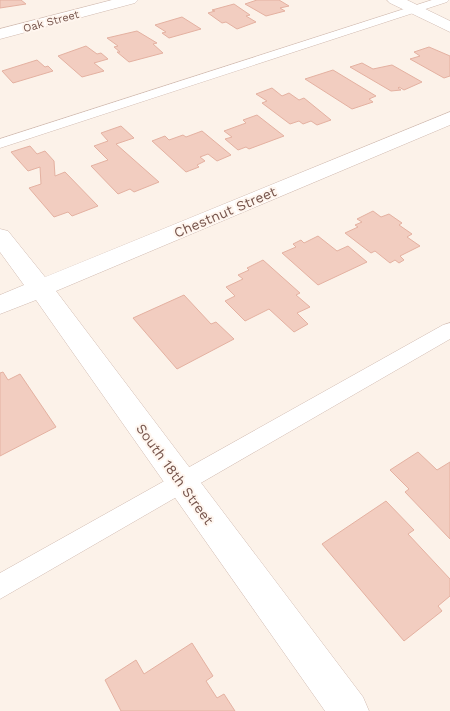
<svg xmlns="http://www.w3.org/2000/svg" width="450" height="711" font-family="'Work Sans',sans-serif">
  <style>
    .building { fill: #f2cdc0; stroke: #e4b1a1 }
    .lines { fill: none; stroke-linecap: round; stroke-linejoin: round }
    .service-casing { stroke: #d1bbb1; stroke-width: 1 }
    .minor-casing { stroke: #d1bbb1; stroke-width: 1 }
    .tertiary-casing { stroke: #d1bbb1; stroke-width: 1 }
    .service { fill: #fff; fill-rule: evenodd }
    .minor { fill: #fff; fill-rule: evenodd }
    .tertiary { fill: #fff; fill-rule: evenodd }
    .labels { text-anchor: middle; stroke-width: 4; stroke-linejoin: round; paint-order: stroke }
    .far-street-label { font-size: 11px; fill: #77554c; stroke: #fff6ef }
    .street-label { font-size: 14px; fill: #77554c; stroke: #fff6ef }
  </style>
  <rect width="100%" height="100%" fill="#fcf2e9"/>
  <g class="building">
    <polygon points="0,0 21,0 26,4 0,8"/>
    <polygon points="279,0 289,6 280,8 285,11 266,16 245,4 257,0"/>
    <polygon points="234,4 250,15 246,16 256,22 237,29 226,22 222,23 208,13 215,11 212,10"/>
    <polygon points="182,17 201,29 169,38 162,33 166,32 155,25"/>
    <polygon points="137,31 157,43 153,44 163,53 129,62 117,52 120,52 114,47 118,46 107,38"/>
    <polygon points="86,46 97,54 101,53 108,59 94,63 104,71 82,77 58,56"/>
    <polygon points="429,47 450,56 450,76 444,78 410,59 420,56 414,52"/>
    <polygon points="37,60 45,67 48,66 53,71 13,83 2,71"/>
    <polygon points="362,63 373,69 392,65 422,82 404,90 399,87 398,88 401,90 391,91 350,67"/>
    <polygon points="333,70 376,96 369,99 373,102 352,109 305,79"/>
    <polygon points="272,88 282,96 289,93 299,100 304,98 331,120 317,125 311,121 303,124 299,121 290,124 262,103 267,101 256,94"/>
    <polygon points="257,115 284,136 249,149 246,147 238,150 225,139 232,137 224,131 246,123 243,120"/>
    <polygon points="121,126 134,138 116,144 159,182 134,192 130,189 118,194 91,166 108,160 94,146 108,141 101,133"/>
    <polygon points="202,131 231,155 217,161 208,154 200,157 205,161 197,165 199,167 186,172 152,141 165,136 169,140 183,135 186,137"/>
    <polygon points="30,146 37,154 45,151 54,161 55,176 65,172 98,206 72,216 68,212 54,217 29,188 41,184 40,167 28,171 11,152"/>
    <polygon points="373,211 381,217 389,214 402,223 399,225 412,234 407,237 420,246 400,256 404,260 399,263 395,260 390,263 375,251 371,253 345,233 358,227 355,225 362,222 357,219"/>
    <polygon points="318,236 337,251 348,246 367,262 318,285 282,253 296,247 293,244 301,240 304,243"/>
    <polygon points="263,260 300,293 296,295 310,307 297,313 308,324 294,332 269,309 245,321 225,301 235,296 226,287 243,279 238,275 249,270 247,268"/>
    <polygon points="184,295 211,324 216,322 234,339 177,369 133,318"/>
    <polygon points="3,372 8,380 20,374 56,427 0,456 0,373"/>
    <polygon points="418,452 437,470 450,462 450,539 405,492 409,489 390,470"/>
    <polygon points="386,501 414,530 408,534 450,579 450,596 438,606 442,611 404,641 322,544"/>
    <polygon points="192,643 213,676 206,681 217,698 224,694 235,711 121,711 105,680 136,660 144,674"/>
  </g>
  <g class="lines">
    <defs>
      <g id="service">
        <polygon points="432,0 449,0 447,2 0,148 0,139"/>
        <polygon points="450,323 450,339 0,599 0,573 443,325"/>
      </g>
      <g id="minor">
        <polygon points="387,0 407,0 450,21 450,32 390,3"/>
        <polygon points="450,112 450,125 56,291 363,697 369,711 325,711 36,300 0,314 0,295 24,285 0,252 0,229 8,231 45,277"/>
      </g>
      <polygon id="tertiary" points="112,0 138,0 135,3 0,39 0,29"/>
    </defs>
    <use href="#service" class="service-casing"/>
    <use href="#minor" class="minor-casing"/>
    <use href="#tertiary" class="tertiary-casing"/>
    <use href="#service" class="service"/>
    <use href="#minor" class="minor"/>
    <use href="#tertiary" class="tertiary"/>
  </g>
  <g class="labels">
    <g class="far-street-label">
      <text transform="translate(51 21) rotate(-15)" y="4">Oak Street</text>
    </g>
    <g class="street-label">
      <text transform="translate(225 212) rotate(-23)" y="5">Chestnut Street</text>
      <text transform="translate(175 474) rotate(54)" y="5">South 18th Street</text>
    </g>
  </g>
</svg>
